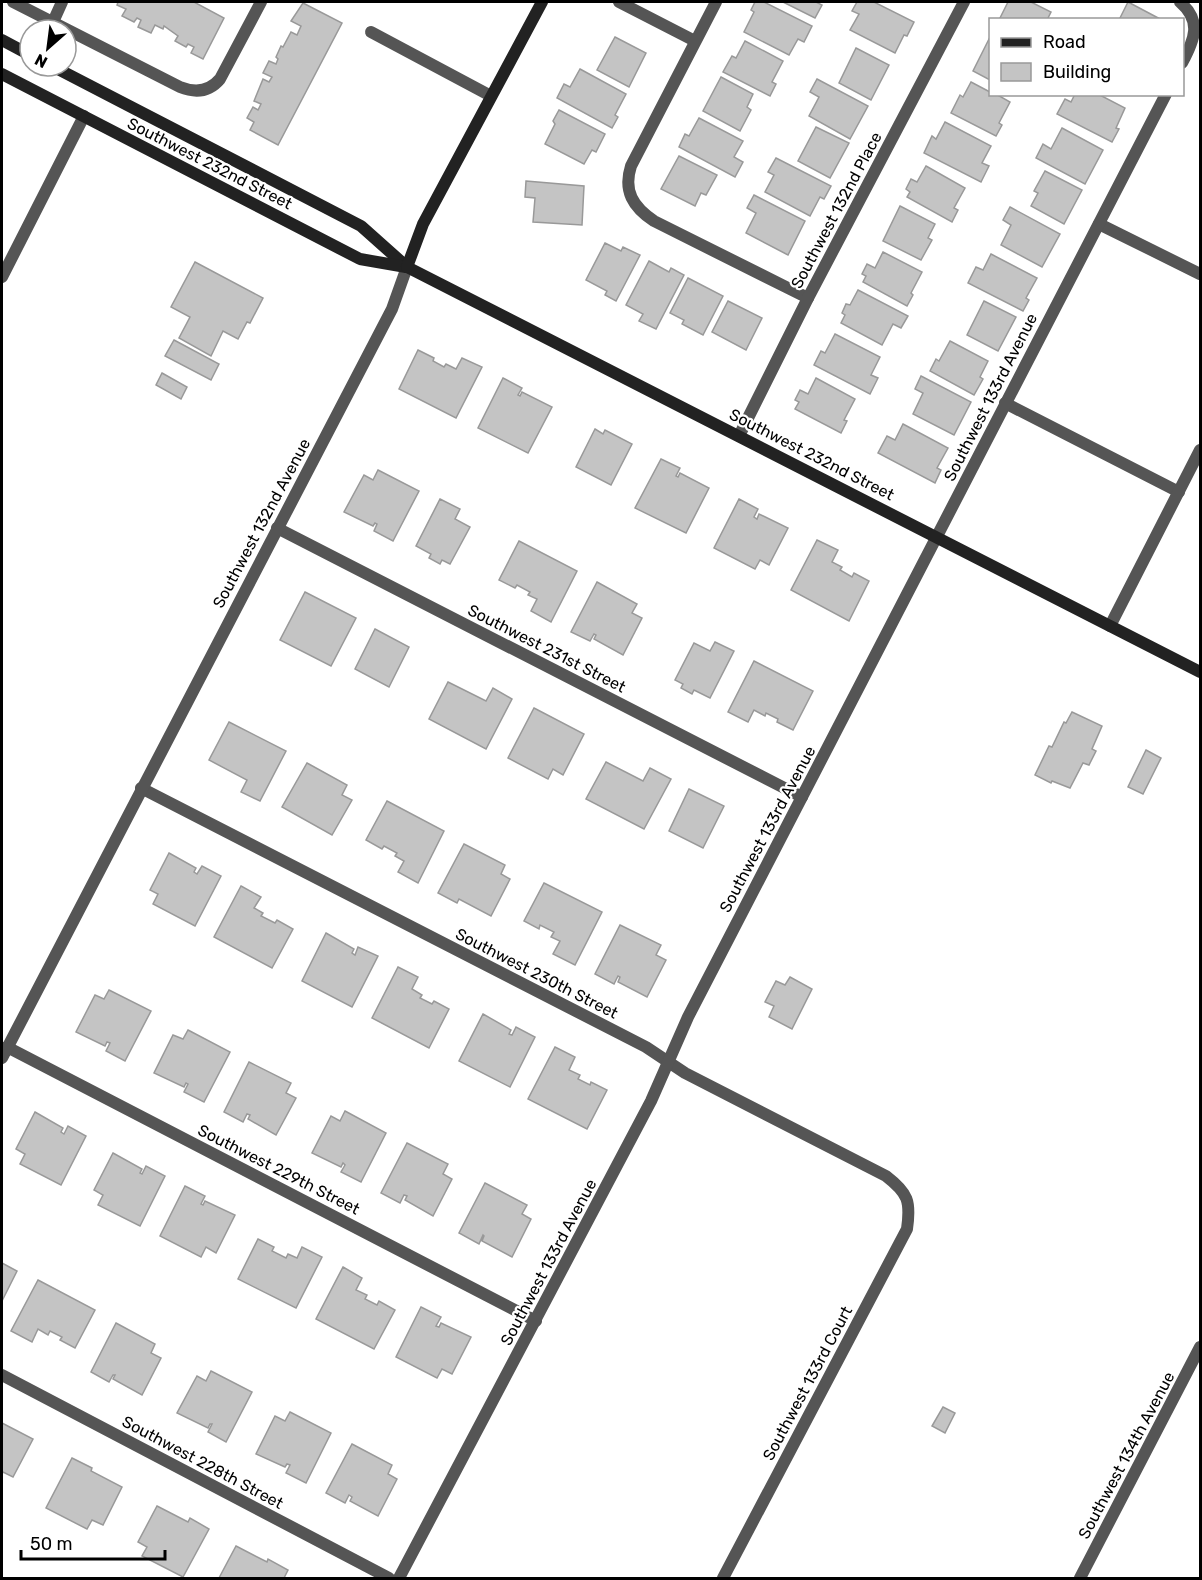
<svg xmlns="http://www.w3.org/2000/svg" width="1202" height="1580" font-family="Rubik,sans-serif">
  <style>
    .building { fill: #c4c4c4; stroke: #999; stroke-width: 1.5 }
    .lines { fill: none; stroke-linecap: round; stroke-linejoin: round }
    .street { stroke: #555; stroke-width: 12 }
    .secondary { stroke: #222; stroke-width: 12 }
    .labels { text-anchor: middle; stroke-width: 4.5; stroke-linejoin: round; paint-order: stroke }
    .street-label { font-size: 16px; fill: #000; stroke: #fff }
  </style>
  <rect width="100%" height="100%" fill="#fff"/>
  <g class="building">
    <polygon points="118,2 194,2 224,18 203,59 191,53 194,47 188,44 186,47 175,41 178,36 164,26 163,29 155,25 151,33 138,27 141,20 137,18 134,22 122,16 126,9 117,5"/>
    <polygon points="755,2 764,2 812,26 804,42 798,39 789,55 744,32 754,12 751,10"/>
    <polygon points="783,2 816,2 822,5 815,18"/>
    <polygon points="857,2 874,2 914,22 907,36 904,35 895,53 850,30 859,14 852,11"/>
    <polygon points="1008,2 1031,2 1051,12 1047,20 999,20"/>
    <polygon points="1128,2 1162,20 1119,20"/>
    <polygon points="303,3 342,23 278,145 250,130 254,122 247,118 253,107 258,110 261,104 254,101 263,79 269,82 272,77 263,73 269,61 276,64 278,59 276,57 281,46 283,47 291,32 297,35 301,26 291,21"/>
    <polygon points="615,37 646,53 629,87 597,70"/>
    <polygon points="990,37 990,80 973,71"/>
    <polygon points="745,41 783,61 772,82 776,84 770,96 723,72 732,56 736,58"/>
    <polygon points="856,48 889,65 871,100 839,83"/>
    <polygon points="580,69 626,94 615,115 618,117 612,128 557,98 564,84 570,87"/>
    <polygon points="721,77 753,94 747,107 751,110 740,131 703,111"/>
    <polygon points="817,79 868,106 850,139 809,116 819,97 810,92"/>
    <polygon points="971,82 990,92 990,94 996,94 1010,102 999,123 1002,125 996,136 951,113 960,95 963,97"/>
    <polygon points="1075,94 1098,94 1125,108 1116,128 1119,129 1112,142 1057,114 1065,99 1071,102"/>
    <polygon points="559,110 605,134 596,152 592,150 584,164 545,144 555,124 553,121"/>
    <polygon points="699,118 743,141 734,157 743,162 735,177 679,147 685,134 689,136"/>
    <polygon points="945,122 991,146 982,163 989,166 981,182 924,153 932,136 936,139"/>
    <polygon points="816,127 849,143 830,178 798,161"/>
    <polygon points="1062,128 1103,150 1085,184 1036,158 1043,144 1051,149"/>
    <polygon points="679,156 717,175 706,195 701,193 695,206 661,189"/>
    <polygon points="776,158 831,186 824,199 820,197 810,216 765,192 774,175 768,172"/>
    <polygon points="926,166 965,188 954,208 958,210 952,222 907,197 910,192 906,189 911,179 917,182"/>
    <polygon points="1045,171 1082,190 1064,224 1031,206 1038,193 1034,191"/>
    <polygon points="526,181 584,186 582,225 533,222 535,198 525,197"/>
    <polygon points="754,195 805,221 788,255 746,233 756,213 747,208"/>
    <polygon points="900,206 935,224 928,238 932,240 921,260 883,241"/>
    <polygon points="1010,207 1060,234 1042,267 1001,245 1011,225 1003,220"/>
    <polygon points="605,243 621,251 623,247 640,255 616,301 605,295 607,291 586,280"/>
    <polygon points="883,252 922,272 911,293 913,295 907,306 863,282 866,276 862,274 867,264 875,268"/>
    <polygon points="991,254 1037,278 1026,298 1029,300 1023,311 968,283 976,267 983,270"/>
    <polygon points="649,261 669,272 671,268 684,275 656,329 639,321 643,314 626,305"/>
    <polygon points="195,262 263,298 250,323 247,322 238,339 223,331 211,356 179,338 190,317 171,307"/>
    <polygon points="688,278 723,296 703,335 682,324 684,320 670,313"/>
    <polygon points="858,290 908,316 901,328 893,324 882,345 841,323 845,315 842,313 846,304 850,305"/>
    <polygon points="728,301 762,318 746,350 712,332"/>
    <polygon points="984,301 1016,317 998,351 967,335"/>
    <polygon points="835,334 880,357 871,375 878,378 870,394 814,365 821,351 825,353"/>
    <polygon points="174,340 219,364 211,380 165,356"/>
    <polygon points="950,341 988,361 980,377 983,379 974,395 930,371 936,359 939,361"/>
    <polygon points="418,350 434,358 433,361 444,367 446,364 456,369 462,358 482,367 456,418 399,389"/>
    <polygon points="162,373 187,387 181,399 156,385"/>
    <polygon points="921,376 971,402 954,435 913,414 923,393 915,389"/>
    <polygon points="503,378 522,388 518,395 520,396 522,392 552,407 528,453 478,428"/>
    <polygon points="816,378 855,399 844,420 847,421 841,433 795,409 799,402 795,400 800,390 808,394"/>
    <polygon points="903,424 948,448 937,468 941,470 935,483 878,453 887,436 895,440"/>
    <polygon points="595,429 603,434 605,430 632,444 611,485 576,467"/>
    <polygon points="661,459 680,468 676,476 678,477 680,473 709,488 686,533 635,508"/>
    <polygon points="378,470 419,491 393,541 374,531 377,524 375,523 373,526 344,512 364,475 373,480"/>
    <polygon points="440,499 460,509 455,519 470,527 450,564 442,560 440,564 429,558 431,554 416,546"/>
    <polygon points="739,499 758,509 754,517 757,519 759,514 788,528 769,565 760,560 755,569 714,548"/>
    <polygon points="817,540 838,550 832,562 842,567 840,570 852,577 854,573 869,581 849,621 791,590"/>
    <polygon points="519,541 577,571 551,622 531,611 537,599 528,595 530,592 517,585 515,588 499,580"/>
    <polygon points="597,582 637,604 632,613 642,618 623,655 594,639 596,635 594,634 590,641 571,632"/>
    <polygon points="305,592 356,618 331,666 280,640"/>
    <polygon points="375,629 409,647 389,687 355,669"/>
    <polygon points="715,642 734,651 710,698 694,690 692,694 681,688 683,684 675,680 694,643 710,651"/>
    <polygon points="754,661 813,691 793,730 777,722 778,719 766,713 765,716 754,710 748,722 728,712"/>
    <polygon points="448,682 486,701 493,688 512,699 486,749 429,719"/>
    <polygon points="534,708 584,734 563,775 553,769 548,779 508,758"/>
    <polygon points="1072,712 1102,726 1092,749 1096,751 1089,765 1083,763 1070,788 1052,781 1051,783 1035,775 1049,746 1052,747 1064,722 1066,723"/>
    <polygon points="229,722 286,751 260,801 241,792 247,780 209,760"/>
    <polygon points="1146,750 1161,758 1143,794 1128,787"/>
    <polygon points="606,762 643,781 650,768 671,779 644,829 586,799"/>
    <polygon points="307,763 347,785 342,795 352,800 332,835 282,807"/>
    <polygon points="689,789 724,806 703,848 669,831"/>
    <polygon points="387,801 444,831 418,883 398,872 404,861 395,856 397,853 384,846 382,849 366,840"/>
    <polygon points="464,844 505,865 501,874 510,879 491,916 459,899 457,903 438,893"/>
    <polygon points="169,853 196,868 194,872 197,874 202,866 221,876 195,926 153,904 158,894 150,890"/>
    <polygon points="544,883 602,912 575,965 553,954 560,941 551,937 554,932 540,925 539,929 524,921"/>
    <polygon points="241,886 261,897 254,908 263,913 261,916 275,923 277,920 293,929 272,968 214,937"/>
    <polygon points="620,925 661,945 656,955 666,960 647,997 618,982 620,977 618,976 614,984 595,974"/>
    <polygon points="326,933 354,949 352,953 355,955 358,947 378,956 352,1007 302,981"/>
    <polygon points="398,967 418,977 412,989 422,995 420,998 432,1004 434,1001 449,1009 429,1048 372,1018"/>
    <polygon points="790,977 812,989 792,1029 769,1017 774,1006 765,1002 776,981 785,985"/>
    <polygon points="109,990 151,1011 125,1061 106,1051 110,1043 107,1042 105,1046 76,1032 95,995 104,999"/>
    <polygon points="483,1014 511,1030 509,1034 512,1035 516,1027 535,1037 510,1087 459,1061"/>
    <polygon points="188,1030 230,1052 204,1102 184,1092 188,1084 186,1083 184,1087 154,1073 173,1035 183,1039"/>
    <polygon points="555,1047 575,1057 569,1070 580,1075 578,1079 590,1085 591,1082 607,1090 587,1129 528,1099"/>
    <polygon points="249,1062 291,1083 286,1093 296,1098 276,1135 248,1119 250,1115 247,1114 243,1122 224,1112"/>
    <polygon points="345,1111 386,1133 361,1182 341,1172 345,1165 343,1163 341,1167 312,1153 331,1116 340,1121"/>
    <polygon points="35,1112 63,1128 61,1132 64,1134 68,1126 86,1136 61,1185 20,1164 25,1154 16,1149"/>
    <polygon points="407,1143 448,1164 443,1174 452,1179 433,1216 405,1200 407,1196 404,1195 400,1203 381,1193"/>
    <polygon points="113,1153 142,1169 140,1173 142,1174 146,1166 165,1176 140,1226 98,1205 103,1195 94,1190"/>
    <polygon points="485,1183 527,1205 522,1214 531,1219 512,1257 482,1241 484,1236 483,1235 479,1244 459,1233"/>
    <polygon points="185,1186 205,1196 201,1204 203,1205 205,1201 235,1215 216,1253 206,1247 201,1257 160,1236"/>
    <polygon points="258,1239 274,1247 272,1251 286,1258 288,1254 297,1258 302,1247 322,1257 296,1308 238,1279"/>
    <polygon points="2,1263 17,1271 2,1301"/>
    <polygon points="343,1267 362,1278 356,1290 367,1295 365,1299 377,1305 379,1301 395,1310 374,1349 316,1319"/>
    <polygon points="38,1280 95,1310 75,1348 60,1340 62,1337 50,1331 48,1335 38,1329 32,1342 11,1331"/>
    <polygon points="421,1307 441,1317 436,1326 439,1327 441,1323 471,1337 452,1374 442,1369 437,1378 396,1357"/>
    <polygon points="116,1323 155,1344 151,1353 161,1358 142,1395 113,1379 115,1375 113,1375 109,1382 91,1372"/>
    <polygon points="211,1371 252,1392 226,1442 208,1432 212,1424 210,1424 208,1428 177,1413 197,1376 206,1381"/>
    <polygon points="943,1407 955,1413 945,1433 932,1426"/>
    <polygon points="290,1412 331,1433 306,1483 286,1473 290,1465 287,1464 285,1467 256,1454 275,1416 285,1421"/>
    <polygon points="2,1423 33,1439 13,1477 3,1472 2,1474"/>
    <polygon points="352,1444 392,1465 388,1474 397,1479 378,1516 350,1501 352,1497 349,1495 345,1503 326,1493"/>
    <polygon points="72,1458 92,1468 91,1471 122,1487 103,1525 92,1520 87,1529 46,1508"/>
    <polygon points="157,1506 188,1522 190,1518 209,1529 183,1577 142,1556 147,1547 138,1542"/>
    <polygon points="236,1546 267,1562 268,1559 288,1570 284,1578 219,1578"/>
  </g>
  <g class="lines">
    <g class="street">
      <path d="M13 2 180 87C195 93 209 92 220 79L261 2"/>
      <polyline points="619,2 695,41"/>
      <path d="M716 2 631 166C623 191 633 207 654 221L808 298"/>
      <path d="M1180 2C1202 21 1195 39 1182 63"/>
      <polyline points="53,22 62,2"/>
      <polyline points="371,32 491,96"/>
      <polyline points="1099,224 1200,274"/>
      <polyline points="2,277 84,116"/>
      <polyline points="1005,403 1179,492"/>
      <polyline points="739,436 808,298 964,2"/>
      <polyline points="277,528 802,797"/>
      <polyline points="1110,626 1200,450"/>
      <path d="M141 788 646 1047 685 1073 886 1176C908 1193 911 1201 907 1229L723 1578"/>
      <polyline points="7,1047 536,1321"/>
      <polyline points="2,1058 392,309 407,267"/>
      <polyline points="2,1375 389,1578"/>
      <polyline points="399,1578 651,1101 688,1017 1166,94"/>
      <polyline points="1080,1578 1200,1347"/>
    </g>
    <g class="secondary">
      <polyline points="2,40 30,55"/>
      <polyline points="52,66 361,226 407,267 1200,672"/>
      <polyline points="2,74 360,259 406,267"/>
      <polyline points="407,267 423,224 542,2"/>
    </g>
  </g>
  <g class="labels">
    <g class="street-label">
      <text transform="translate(210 163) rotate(27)" y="6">Southwest 232nd Street</text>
      <text transform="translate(836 210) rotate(-62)" y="6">Southwest 132nd Place</text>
      <text transform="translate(990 397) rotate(-63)" y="6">Southwest 133rd Avenue</text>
      <text transform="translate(812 454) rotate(27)" y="6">Southwest 232nd Street</text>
      <text transform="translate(261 523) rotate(-62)" y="6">Southwest 132nd Avenue</text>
      <text transform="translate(547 648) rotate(27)" y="6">Southwest 231st Street</text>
      <text transform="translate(767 829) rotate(-62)" y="6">Southwest 133rd Avenue</text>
      <text transform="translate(537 973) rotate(27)" y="6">Southwest 230th Street</text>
      <text transform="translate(279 1169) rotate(27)" y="6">Southwest 229th Street</text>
      <text transform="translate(548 1262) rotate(-62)" y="6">Southwest 133rd Avenue</text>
      <text transform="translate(807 1383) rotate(-62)" y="6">Southwest 133rd Court</text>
      <text transform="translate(1126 1455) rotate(-62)" y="6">Southwest 134th Avenue</text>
      <text transform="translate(203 1462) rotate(28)" y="6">Southwest 228th Street</text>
    </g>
  </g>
  <rect width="1202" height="1580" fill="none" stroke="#000000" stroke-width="6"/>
  <rect x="989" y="18" width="195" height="78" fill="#ffffff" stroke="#999999" stroke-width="1.5"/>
  <rect x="1001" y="38" width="30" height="9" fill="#222222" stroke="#999999" stroke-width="1.5"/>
  <text x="1043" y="48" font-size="18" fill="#000000">Road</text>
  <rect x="1001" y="63" width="30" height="18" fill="#c4c4c4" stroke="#999999" stroke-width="1.5"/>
  <text x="1043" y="78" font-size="18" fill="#000000">Building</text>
  <g transform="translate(48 48) rotate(208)"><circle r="28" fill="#ffffff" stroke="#999999" stroke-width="1.5"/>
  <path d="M0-4.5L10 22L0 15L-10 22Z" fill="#000000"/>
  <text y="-9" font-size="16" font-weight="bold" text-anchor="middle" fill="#000000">N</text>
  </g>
  <path d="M21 1550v9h144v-9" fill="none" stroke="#000000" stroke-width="3"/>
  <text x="30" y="1550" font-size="18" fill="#000000" stroke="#ffffff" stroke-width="4.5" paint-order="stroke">50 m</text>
</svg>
